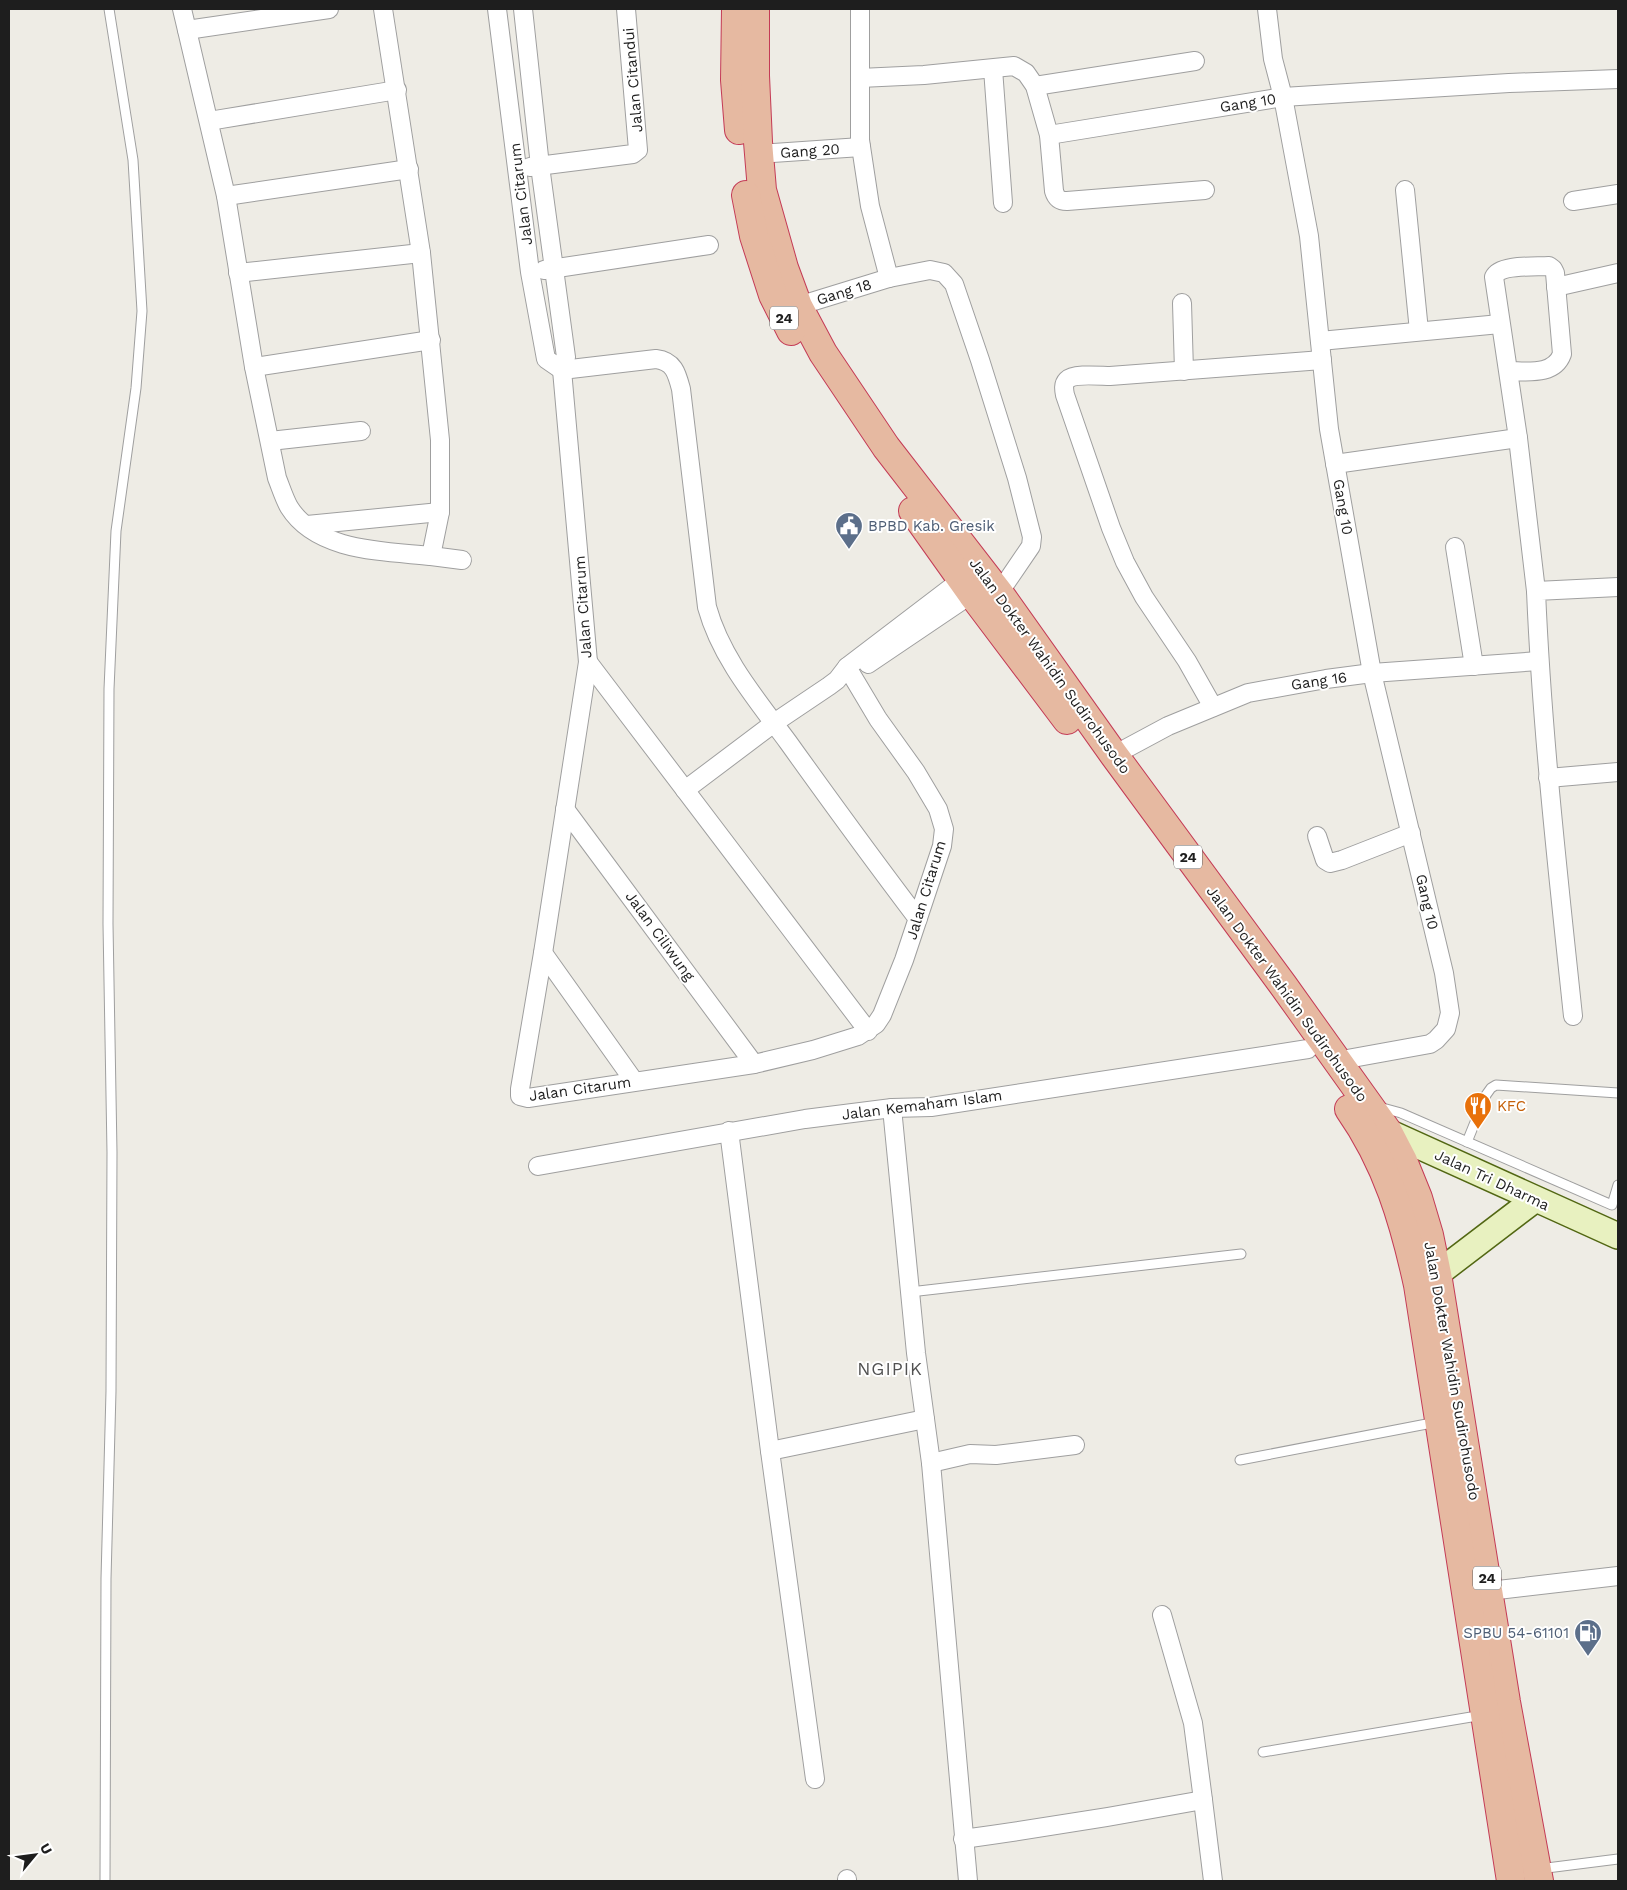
<svg xmlns="http://www.w3.org/2000/svg" width="1627" height="1890" font-family="'Work Sans',sans-serif">
  <style>
    .lines { fill: none; stroke-linecap: round; stroke-linejoin: round }
    .service-casing { stroke: #9f9f9f; stroke-width: 11 }
    .minor-casing { stroke: #9f9f9f; stroke-width: 20 }
    .secondary-casing { stroke: #526713; stroke-width: 28 }
    .trunk-casing { stroke: #c43b56; stroke-width: 30 }
    .service { stroke: #fff; stroke-width: 9 }
    .minor { stroke: #fff; stroke-width: 18 }
    .secondary { stroke: #e8f1c0; stroke-width: 25 }
    .trunk { stroke: #e6b9a1; stroke-width: 28 }
    .labels { text-anchor: middle; stroke-width: 4; stroke-linejoin: round; paint-order: stroke }
    .shield { fill: #fff; stroke: #626262; stroke-width: 1 }
    .shield-label { font-size: 14px; font-weight: bold; fill: #1e1e1e }
    .street-label { font-size: 15px; fill: #1e1e1e; stroke: #fff }
    .service-label { font-size: 15px; fill: #4e5e75; stroke: #fff; text-anchor: start }
    .food-label { font-size: 15px; fill: #c56008; stroke: #fff; text-anchor: start }
    .quarter-label { font-size: 18px; letter-spacing: 1px; fill: #515151; stroke: #fff }
  </style>
  <rect width="100%" height="100%" fill="#eeece5"/>
  <g class="lines">
    <defs>
      <g id="service">
        <polyline points="1379,1107 1401,1113 1612,1205 1618,1185"/>
        <polyline points="1467,1142 1486,1095 1491,1088 1496,1085 1618,1093"/>
        <polyline points="910,1292 1241,1254"/>
        <polyline points="1240,1460 1437,1422"/>
        <polyline points="1263,1752 1483,1715"/>
        <polyline points="1539,1869 1618,1859"/>
        <polyline points="105,1881 106,1579 111,1391 112,1152 108,924 109,689 116,531 136,388 142,311 133,160 109,9"/>
      </g>
      <g id="minor">
        <path d="M182 9 226 196 254 367 277 478C281 488 284 498 289 507 317 552 384 551 431 556L440 512V440L421 253 383 9"/>
        <polyline points="497,9 530,272 546,359 562,370 566,357 540,166 523,9"/>
        <polyline points="860,9 860,140 870,206 889,278"/>
        <polyline points="1267,9 1273,59 1283,97 1309,236 1329,429 1372,673 1444,973 1450,1013 1446,1029 1436,1040 1430,1044 1336,1061"/>
        <polyline points="187,30 329,9"/>
        <polyline points="993,69 1003,203"/>
        <path d="M860 78 924 75 1014 66 1026 73 1035 86 1049 135 1054 191C1056 198 1059 201 1067 201L1205 190"/>
        <polyline points="1035,86 1195,61"/>
        <polyline points="209,121 397,90"/>
        <polyline points="1049,135 1283,97 1509,83 1618,79"/>
        <polyline points="759,154 861,147"/>
        <polyline points="530,167 633,154 638,150 626,9"/>
        <polyline points="1405,190 1419,331"/>
        <polyline points="226,196 409,169"/>
        <polyline points="1573,201 1618,194"/>
        <polyline points="544,270 709,245"/>
        <polyline points="238,273 421,253"/>
        <polyline points="1556,287 1618,273"/>
        <polyline points="1182,303 1184,371"/>
        <polyline points="798,306 889,278 930,270 944,273 954,284 980,360 1017,478 1032,537 1031,546 999,593"/>
        <polyline points="1320,341 1500,324"/>
        <polyline points="254,367 431,340"/>
        <path d="M1508 371 1494 277C1500 264 1535 267 1549 266L1553 269 1555 273 1562 354C1554 376 1527 371 1508 371L1518 438 1536 591"/>
        <polyline points="270,441 361,431"/>
        <polyline points="1335,464 1518,438"/>
        <polyline points="307,525 440,512"/>
        <polyline points="1455,547 1474,666"/>
        <polyline points="431,556 462,560"/>
        <polyline points="588,662 868,1031"/>
        <polyline points="868,664 979,589"/>
        <path d="M847 667 878 719 916 772 938 809 944 829 942 846 904 960 882 1015 876 1024 858 1036 813 1050 754 1064 528 1098 520 1096V1089L543 953 588 662 562 370 656 359C674 361 677 374 681 389L707 607C721 658 757 700 788 742 831 802 874 861 918 919"/>
        <path d="M1213 707 1187 661 1144 597 1125 562 1111 528 1065 395C1064 390 1063 384 1067 380 1074 373 1101 376 1110 376L1322 360"/>
        <polyline points="1114,755 1168,726 1248,693 1326,679 1372,673 1539,661"/>
        <polyline points="1548,778 1618,772"/>
        <polyline points="685,790 774,723 829,686 837,680 847,667 969,574"/>
        <polyline points="565,809 754,1064"/>
        <polyline points="1317,836 1325,860 1330,863 1342,860 1411,833"/>
        <polyline points="543,953 634,1081"/>
        <path d="M1573 1016C1558 874 1542 733 1536 591L1618 587"/>
        <polyline points="892,1108 916,1353 931,1463 968,1881"/>
        <polyline points="729,1131 770,1451 815,1779"/>
        <polyline points="538,1166 805,1119 892,1108 931,1107 1308,1049"/>
        <polyline points="770,1451 925,1419"/>
        <polyline points="931,1463 970,1454 996,1455 1075,1445"/>
        <polyline points="1489,1591 1618,1576"/>
        <polyline points="1162,1615 1193,1723 1203,1800"/>
        <path d="M963 1839C1043 1828 1123 1815 1203 1800L1213 1881"/>
        <polyline points="847,1879 847,1881"/>
      </g>
      <g id="secondary">
        <polyline points="1378,1132 1388,1132 1618,1236"/>
        <polyline points="1437,1274 1534,1200"/>
      </g>
      <g id="trunk">
        <polyline points="736,9 735,80 739,130"/>
        <polyline points="755,9 755,76 758,142 762,190 784,268 798,306 823,353 886,447 999,593 1114,755 1283,985 1388,1132 1403,1161 1418,1198 1429,1235 1437,1274 1506,1702 1539,1881"/>
        <polyline points="746,195 754,236 773,295 791,331"/>
        <polyline points="913,511 972,594 1067,720"/>
        <path d="M1349 1109C1387 1163 1404 1221 1418 1285L1511 1881"/>
      </g>
    </defs>
    <use href="#service" class="service-casing"/>
    <use href="#minor" class="minor-casing"/>
    <use href="#secondary" class="secondary-casing"/>
    <use href="#trunk" class="trunk-casing"/>
    <use href="#service" class="service"/>
    <use href="#minor" class="minor"/>
    <use href="#secondary" class="secondary"/>
    <use href="#trunk" class="trunk"/>
  </g>
  <defs>
    <symbol id="civic-pin" viewBox="-11 -11 22 30"><path d="M0 17L-7.5 6A9.5 9.5 0 1 1 7.5 6Z" fill="#5c6f8a" stroke="#fff"/><path d="M-.6-6.5H3V-4.5H.6V-3L4-1V1h2V6H-6V1h2V-1L-.6-3ZM-1.2 2.5V6h2.4V2.5Z" fill="#fff"/></symbol>
    <symbol id="restaurant-pin" viewBox="-11 -11 22 30"><path d="M0 17L-7.5 6A9.5 9.5 0 1 1 7.5 6Z" fill="#e8710a" stroke="#fff"/><path d="M-5-6h1v4h1v-4h1v4h1v-4h1v5L-1.5 .5V6h-2V.5L-5-1ZM5-6V6H3V1.5H1.5Q1.5-4 5-6Z" fill="#fff"/></symbol>
    <symbol id="fuel-pin" viewBox="-11 -11 22 30"><path d="M0 17L-7.5 6A9.5 9.5 0 1 1 7.5 6Z" fill="#5c6f8a" stroke="#fff"/><path d="M-5.5-6h7V0h2V4h1.3V-2.5L3-4.5l.8-.8L6-3V5H2.5V1h-1V6h-7ZM-4.2-4.7v3.2H.2V-4.7Z" fill="#fff"/></symbol>
  </defs>
  <g fill-rule="evenodd">
    <use href="#civic-pin" x="833" y="510" width="32" height="43"/>
    <use href="#restaurant-pin" x="1462" y="1090" width="32" height="43"/>
    <use href="#fuel-pin" x="1572" y="1617" width="32" height="43"/>
  </g>
  <g class="labels">
    <g class="shield">
      <rect x="770" y="306.5" width="28" height="23" rx="4"/>
      <rect x="1174" y="845.5" width="28" height="23" rx="4"/>
      <rect x="1473" y="1566.5" width="28" height="23" rx="4"/>
    </g>
    <g class="shield-label">
      <text x="784" y="323">24</text>
      <text x="1188" y="862">24</text>
      <text x="1487" y="1583">24</text>
    </g>
    <g class="street-label">
      <text transform="translate(633 80) rotate(-95)" y="5">Jalan Citandui</text>
      <text transform="translate(1248 103) rotate(-9)" y="5">Gang 10</text>
      <text transform="translate(810 151) rotate(-4)" y="5">Gang 20</text>
      <text transform="translate(521 194) rotate(-97)" y="5">Jalan Citarum</text>
      <text transform="translate(844 292) rotate(-17)" y="5">Gang 18</text>
      <text transform="translate(1343 507) rotate(80)" y="5">Gang 10</text>
      <text transform="translate(583 607) rotate(-94)" y="5">Jalan Citarum</text>
      <text transform="translate(1050 666) rotate(54)" y="5">Jalan Dokter Wahidin Sudirohusodo</text>
      <text transform="translate(1319 681) rotate(-8)" y="5">Gang 16</text>
      <text transform="translate(926 890) rotate(-73)" y="5">Jalan Citarum</text>
      <text transform="translate(1427 902) rotate(77)" y="5">Gang 10</text>
      <text transform="translate(660 936) rotate(54)" y="5">Jalan Ciliwung</text>
      <text transform="translate(1287 994) rotate(54)" y="5">Jalan Dokter Wahidin Sudirohusodo</text>
      <text transform="translate(580 1089) rotate(-8)" y="5">Jalan Citarum</text>
      <text transform="translate(922 1105) rotate(-7)" y="5">Jalan Kemaham Islam</text>
      <text transform="translate(1492 1180) rotate(25)" y="5">Jalan Tri Dharma</text>
      <text transform="translate(1452 1371) rotate(80)" y="5">Jalan Dokter Wahidin Sudirohusodo</text>
    </g>
    <g class="service-label">
      <text x="868" y="531">BPBD Kab. Gresik</text>
      <text x="1569" y="1638" text-anchor="end">SPBU 54-61101</text>
    </g>
    <g class="food-label">
      <text x="1497" y="1111">KFC</text>
    </g>
    <g class="quarter-label">
      <text x="890" y="1375">NGIPIK</text>
    </g>
  </g>
  <rect width="1627" height="1890" fill="none" stroke="#1e1e1e" stroke-width="20"/>
  <g transform="translate(35 1855) rotate(61)" stroke="#ffffff" stroke-width="4" paint-order="stroke">
  <path d="M0-4L9 19L0 12L-9 19Z" fill="#1e1e1e"/>
  <text y="-8" font-size="14" font-weight="bold" text-anchor="middle" fill="#1e1e1e">U</text>
  </g>
</svg>
